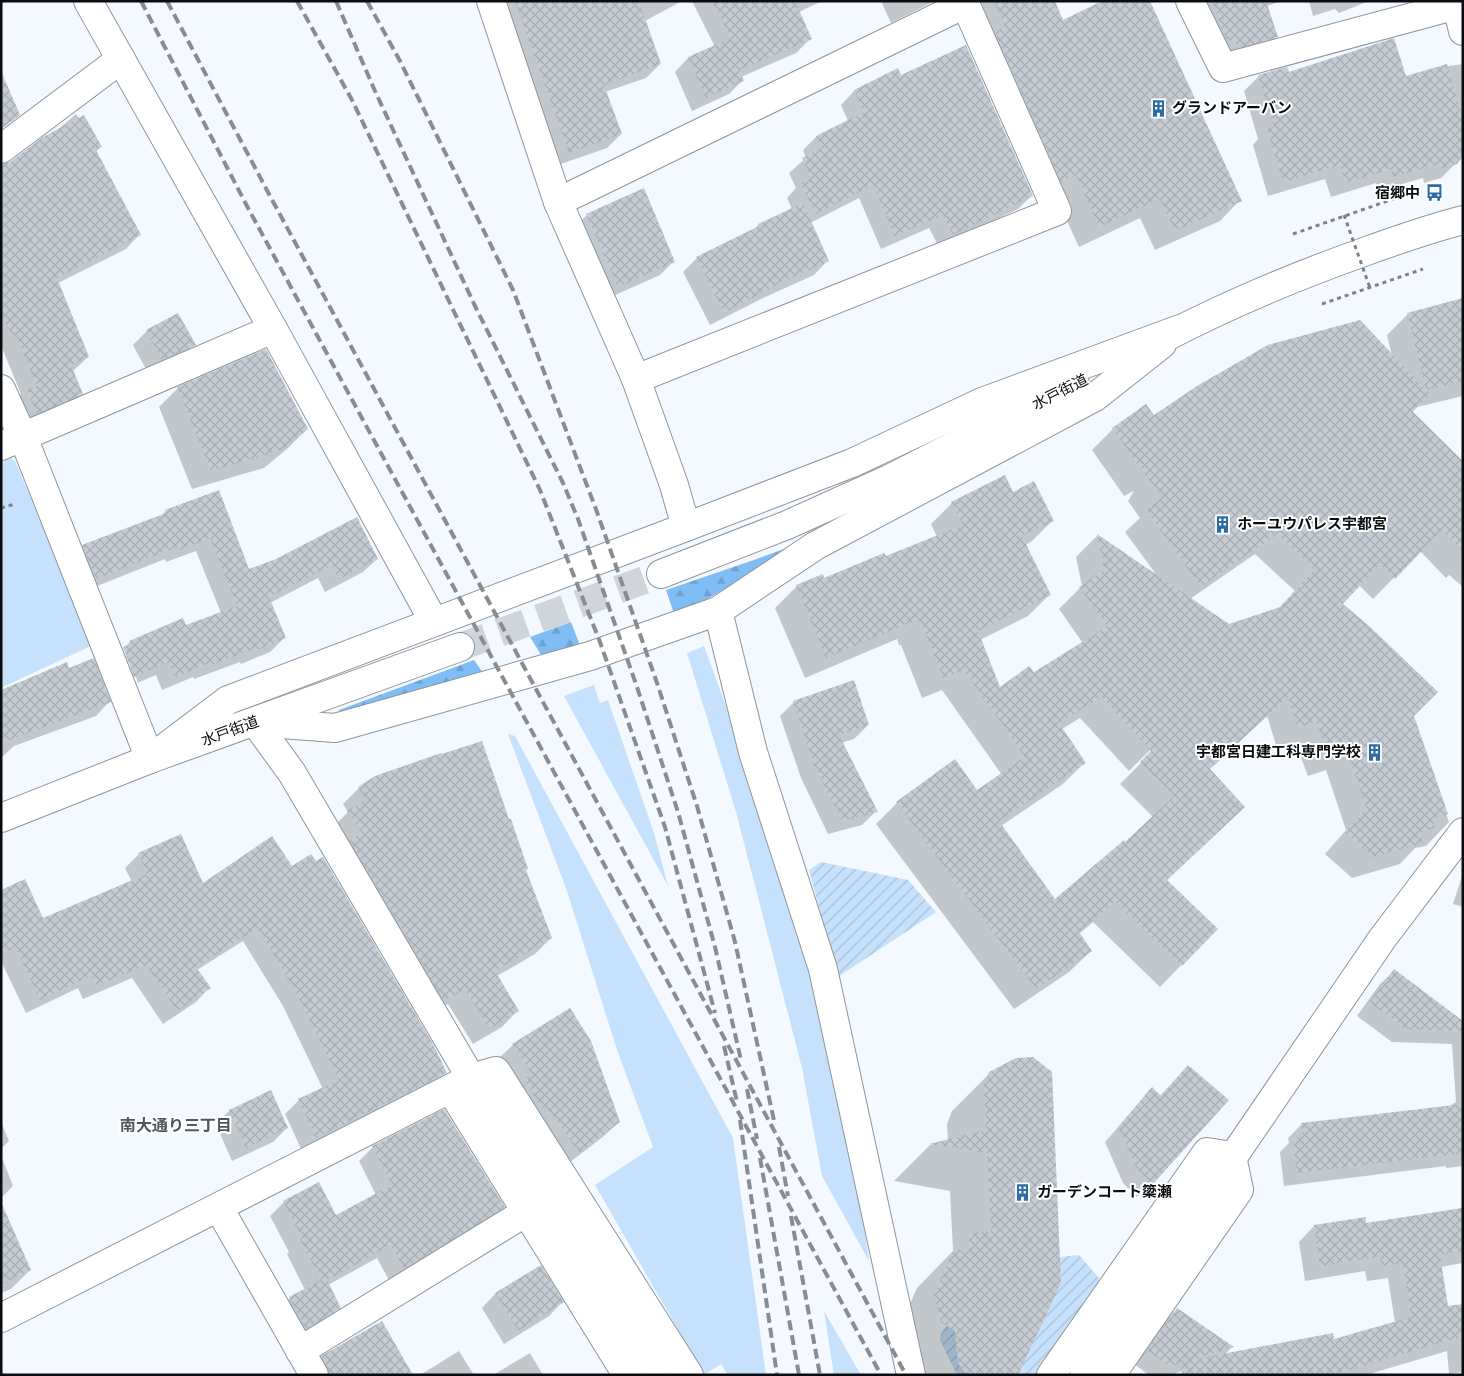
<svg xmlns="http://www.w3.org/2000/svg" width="1464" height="1376" font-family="'Sofia Sans Condensed','Noto Sans JP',sans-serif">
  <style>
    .green { fill: #c6e1fc }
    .forest { fill: url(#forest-firs) }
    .garden { fill: url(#garden-furrows) }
    .shadow { fill: #0003; fill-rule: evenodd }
    .building { fill: url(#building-cross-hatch); fill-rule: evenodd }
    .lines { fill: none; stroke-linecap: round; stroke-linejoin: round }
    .primary-tunnel { stroke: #d0d5db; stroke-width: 28; stroke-dasharray: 28 14; stroke-linecap: butt }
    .street-casing { stroke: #8e959b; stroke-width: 30 }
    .primary-casing { stroke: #8e959b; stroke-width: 30 }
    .path { stroke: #7e8287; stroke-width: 3; stroke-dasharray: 4 4; stroke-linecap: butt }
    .street { stroke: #fff; stroke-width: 28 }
    .primary { stroke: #fff; stroke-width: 28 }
    .rail { stroke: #898d92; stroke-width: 4; stroke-dasharray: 10 5; stroke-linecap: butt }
    .path-bridge { stroke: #7e8287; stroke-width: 3; stroke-dasharray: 4 4; stroke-linecap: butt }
    .labels { text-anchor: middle; stroke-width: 4; stroke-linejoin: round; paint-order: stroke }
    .poi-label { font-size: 15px; font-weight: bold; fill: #0a0c0f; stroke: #fff; text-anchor: start }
    .street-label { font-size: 15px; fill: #0a0c0f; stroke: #fff }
    .neighbourhood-label { font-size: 16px; font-weight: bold; fill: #51575d; stroke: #fff }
  </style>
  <defs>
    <pattern id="forest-firs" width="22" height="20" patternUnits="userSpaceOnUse" patternTransform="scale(1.25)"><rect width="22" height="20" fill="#80bdf5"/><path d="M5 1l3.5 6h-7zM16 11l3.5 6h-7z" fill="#6da1d1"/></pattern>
    <pattern id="garden-furrows" width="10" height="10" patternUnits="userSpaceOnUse" patternTransform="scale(1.25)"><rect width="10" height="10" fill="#c6e1fc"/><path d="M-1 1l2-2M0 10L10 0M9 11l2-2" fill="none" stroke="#a9c0d7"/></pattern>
    <pattern id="building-cross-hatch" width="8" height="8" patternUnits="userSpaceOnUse" patternTransform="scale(1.25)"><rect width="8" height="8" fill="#c4cbd2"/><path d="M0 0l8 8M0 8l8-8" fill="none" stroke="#a7adb3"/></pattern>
  </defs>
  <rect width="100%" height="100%" fill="#f3f9ff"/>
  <g class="green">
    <polygon points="4,454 15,461 93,645 1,688 1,456"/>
    <path d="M704 646C763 805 813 968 849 1134 858 1175 863 1219 869 1261L822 1176 802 1068 736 812 687 653Z"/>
    <polygon points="594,685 600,703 608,700 654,833 668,886 564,696"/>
    <polygon points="508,734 515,736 733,1138 766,1375 728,1375 721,1364 704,1375 595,1185 653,1147 617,1050 567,891"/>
    <polygon points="824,1311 861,1375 834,1375"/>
  </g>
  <g class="forest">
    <polygon points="819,536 675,617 666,590 751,561"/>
    <polygon points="571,622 584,656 548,666 530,637"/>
    <polygon points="474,660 484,674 340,714 339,710"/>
  </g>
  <g class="garden">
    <polygon points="821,862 908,880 936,912 838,977 809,870"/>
    <polygon points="1079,1255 1099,1278 1100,1285 1038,1375 1018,1375 1060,1257"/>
    <polygon points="947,1325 955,1330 958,1363 967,1375 957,1375 940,1340 941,1334"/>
  </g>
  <g class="shadow">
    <polygon points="496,1 682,1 645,21 660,64 646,78 605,92 621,134 607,148 555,166"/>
    <polygon points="692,1 822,1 799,12 810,39 796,53 741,77 743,80 729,94 692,111 675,72 688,58 715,47"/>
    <polygon points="881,1 935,1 891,23"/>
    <polygon points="965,1 1053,1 1063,22 1240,200 1220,221 1155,250 1140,218 1079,247"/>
    <polygon points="1185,1 1282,1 1267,6 1276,37 1258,55 1224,64"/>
    <polygon points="1309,1 1369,1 1339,13 1335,9 1313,16"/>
    <polygon points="1463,64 1463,153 1456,163 1441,178 1424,183 1423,178 1378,191 1376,183 1331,197 1325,179 1268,196 1253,145 1258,139 1244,91 1259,76 1288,73 1405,77 1441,67"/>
    <polygon points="901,77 1032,195 1018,209 939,247 929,228 881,249 859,198 810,223 827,261 814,275 763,298 710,325 683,272 697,258 753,231 758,225 792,209 787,198 796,188 789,173 806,158 803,150 816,137 848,121 841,105 854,91"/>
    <polygon points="76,114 100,147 96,152 139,235 126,249 58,283 88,357 72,372 81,394 68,407 17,429 7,408 21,394 2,348 1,349 1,197 55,132"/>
    <polygon points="587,215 674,261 660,275 604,300 573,228"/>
    <path d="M1463 300V396L1417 407 1412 413 1463 463V587L1449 575 1446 578 1420 551 1373 599 1359 585 1341 604 1413 715 1449 822 1426 846 1415 848 1400 864 1352 878 1325 854 1346 830 1326 770 1308 776 1295 742 1277 748 1267 716 1209 769 1244 807 1166 881 1216 929 1160 987 1093 922 1079 934 1091 951 1069 972 1014 1009 876 824 897 803 976 792 1002 775 942 690 922 698 901 645H899L897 639 805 678 775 608 796 587 822 576 824 580 937 537 931 524 952 503 1013 493 1052 521 1031 542 1025 545 1049 595 1028 616 980 640 999 689 1033 674 1082 642 1059 609 1082 586 1076 557 1097 536 1158 577 1125 532 1140 518 1128 501 1134 491 1124 496 1092 450 1113 429 1154 417 1198 387 1268 345 1359 321 1392 356 1387 335 1408 314ZM1255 554 1295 591 1278 609 1229 625 1190 599ZM1080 718 1129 771 1155 745 1157 747 1120 784 1153 817 1125 844 1055 901 1001 826 1063 784 1084 763 1062 729Z"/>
    <polygon points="147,331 194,345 181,359 148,373 133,345"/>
    <polygon points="265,351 307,429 288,448 264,468 192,489 159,407 177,389"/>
    <path d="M218 491 248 571 377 559 363 572 325 592 318 578 270 603 284 638 270 652 241 664 240 662 194 679 193 677 162 690 156 675 121 690 110 662 130 642 186 626 221 613 196 551 166 562 165 559 82 592 69 560 83 546 161 516 166 511ZM122 650H125L138 682 136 683Z"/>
    <polygon points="68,670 109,702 96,716 14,746 1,758 1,692"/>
    <polygon points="794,702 868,725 854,739 841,743 876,811 862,825 828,834 801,778 780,716"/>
    <polygon points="441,756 525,871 551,938 535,954 497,976 517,1011 502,1027 473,1044 448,1004 428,1016 332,828 348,812 343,804 359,788"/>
    <polygon points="139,854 202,885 292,868 446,1072 432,1086 302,1151 285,1114 299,1100 323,1089 283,1006 243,941 197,970 209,988 196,1002 163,1024 132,978 83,999 78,988 26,1013 1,961 1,891 43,920 132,882 125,868"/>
    <polygon points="1463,873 1463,907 1453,904"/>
    <polygon points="1394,971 1463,1022 1463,1166 1446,1168 1446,1166 1284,1186 1280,1152 1289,1143 1288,1138 1302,1124 1448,1107 1456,1102 1452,1044 1392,1042 1357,1016 1380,984"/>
    <polygon points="513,1045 618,1122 604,1136 565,1166 499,1058"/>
    <polygon points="1188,1066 1228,1100 1137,1197 1123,1183 1105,1142 1152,1089 1160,1096"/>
    <polygon points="990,1073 1017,1375 919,1375 897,1334 917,1288 953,1251 950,1191 894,1181 930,1145 948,1141 947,1124 952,1111"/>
    <polygon points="229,1111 287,1128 273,1142 232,1161 216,1124"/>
    <polygon points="1,1122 9,1141 1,1149"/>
    <polygon points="373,1147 503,1207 489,1220 390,1282 377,1258 328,1285 339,1307 326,1321 292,1342 276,1312 290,1298 305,1290 287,1254 289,1252 270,1216 284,1202 336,1216 376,1195 359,1161"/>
    <polygon points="1,1155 13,1186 1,1198"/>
    <polygon points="1,1205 30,1270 11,1289 1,1293"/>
    <polygon points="1463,1208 1463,1263 1441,1267 1447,1307 1463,1305 1463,1372 1449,1374 1447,1351 1366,1375 1210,1375 1218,1360 1170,1375 1149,1375 1134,1364 1163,1323 1177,1309 1232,1347 1225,1354 1333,1341 1395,1323 1388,1278 1367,1281 1365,1271 1305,1281 1299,1242 1314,1226 1365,1224"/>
    <polygon points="540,1267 562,1302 549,1316 504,1344 482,1308 495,1294"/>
    <polygon points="459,1351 474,1375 420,1375"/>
    <polygon points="530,1353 543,1375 493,1375"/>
    <polygon points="322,1357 412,1375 310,1375 308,1371"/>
  </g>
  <g class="building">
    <polygon points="515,1 639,1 661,64 604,85 622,134 569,153"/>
    <polygon points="712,1 795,1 812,39 740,70 744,81 706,98 688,57 731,38"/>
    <polygon points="994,1 1055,1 1063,20 1102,1 1150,1 1242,201 1175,231 1160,199 1099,227 1076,175 1061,182 995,32 1005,27"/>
    <polygon points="1212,1 1266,1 1278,37 1243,47 1226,38"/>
    <polygon points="1394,38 1406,76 1447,64 1463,120 1463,156 1457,164 1439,169 1438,164 1393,177 1391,169 1346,183 1340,165 1283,182 1267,129 1274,127 1258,75 1287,67 1289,72"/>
    <polygon points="966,45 1033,196 953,235 943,215 895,236 873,185 816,214 800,183 811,178 802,158 822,148 816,136 864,112 854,90 898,68 901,75"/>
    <polygon points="1,71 20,115 1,129"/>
    <polygon points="84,115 102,147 96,150 141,235 57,278 89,357 71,365 83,394 37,414 27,390 37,386 16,335 13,337 1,314 1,164 10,162 43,137"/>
    <polygon points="644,188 675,262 618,287 586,214"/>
    <polygon points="803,203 829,261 778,284 724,313 696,257 759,226 758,224"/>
    <polygon points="1463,298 1463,381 1426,390 1407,313"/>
    <polygon points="178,313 196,345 162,360 146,330"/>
    <path d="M1360 320 1431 395 1412 411 1463 461V552L1442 530 1395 579 1380 564 1343 604 1368 625 1438 692 1414 716 1448 814 1432 818 1435 828 1420 832 1423 843 1373 857 1345 832 1366 808 1347 749 1329 756 1316 721 1298 728 1288 697 1210 769 1245 807 1167 880 1218 929 1182 966 1115 902 1079 932 1092 951 1036 989 896 802 955 759 977 790 1025 757 964 670 943 678 922 624 920 625 918 619 826 658 796 585 823 574 824 578 884 553 886 556 963 525 951 502 1005 475 1013 492 1034 481 1054 521 1022 536 1051 595 978 631 1000 687 1029 666 1034 672 1107 627 1079 587 1104 569 1097 534 1229 624 1280 607 1315 569 1277 534 1201 587 1146 510 1162 498 1148 479 1153 472 1146 476 1112 428 1146 404 1154 415 1197 386 1268 345ZM1102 697 1151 751 1140 762 1174 796 1125 842 1124 840 1055 899 999 821 1086 763 1059 723Z"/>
    <polygon points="266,349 308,429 284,449 211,471 177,387"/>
    <polygon points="219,490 249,569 276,559 357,517 378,559 339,579 332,565 269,597 286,638 255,651 254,649 208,666 207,664 176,677 169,662 134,677 123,647 131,644 129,641 183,618 186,625 237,606 210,538 180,550 179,546 96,579 82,545 166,513 165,510"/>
    <polygon points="94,658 111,702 1,743 1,690 67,662 69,668"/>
    <polygon points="854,680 869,725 839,735 878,812 842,821 814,765 793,701"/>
    <polygon points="482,741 509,819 511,819 528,869 526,870 552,938 495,971 519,1011 489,1029 465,989 444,1001 350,841 362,833 347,811 366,799 358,787 375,776 441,753 442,754"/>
    <polygon points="181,834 203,883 272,836 292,866 311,854 316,861 323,857 433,1044 447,1073 316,1138 298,1099 339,1080 296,992 258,928 196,967 211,988 177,1011 146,965 96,986 92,975 40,1000 16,948 1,954 1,890 25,879 43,918 147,874 138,853"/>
    <polygon points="1394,969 1463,1021 1463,1031 1405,1029 1369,1002"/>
    <polygon points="570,1008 591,1041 620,1122 580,1153 545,1106 542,1108 524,1079 532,1074 512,1044"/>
    <polygon points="1033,1057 1052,1072 1061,1283 1018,1375 967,1375 958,1363 955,1331 941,1322 934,1295 954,1249 969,1251 969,1233 991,1232 987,1153 929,1144 986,1130 984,1085 989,1072 1016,1058"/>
    <polygon points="1188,1065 1229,1100 1152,1185 1137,1169 1118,1127 1152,1087 1161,1096"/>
    <polygon points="271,1090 288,1128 246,1148 229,1110"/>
    <polygon points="1463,1104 1463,1153 1297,1173 1293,1138 1303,1137 1301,1123"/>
    <polygon points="444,1109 505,1207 404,1269 391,1245 327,1280 341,1308 306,1329 289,1297 321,1280 300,1239 302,1238 283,1201 319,1182 336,1215 392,1185 372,1146"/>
    <polygon points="1,1202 31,1270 1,1284"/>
    <polygon points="1463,1208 1463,1251 1440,1255 1448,1306 1463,1304 1463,1336 1332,1375 1182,1375 1181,1363 1169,1366 1147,1350 1177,1308 1234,1347 1191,1360 1333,1333 1334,1339 1411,1317 1403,1263 1381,1266 1380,1256 1320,1266 1314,1225 1366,1217 1366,1223"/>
    <polygon points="541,1265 564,1302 518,1331 495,1293"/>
    <polygon points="382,1321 413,1375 330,1375 321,1356"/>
  </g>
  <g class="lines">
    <polyline class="primary-tunnel" points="460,647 661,574"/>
    <defs>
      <g id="street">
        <polyline points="88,1 273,329 434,622"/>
        <polyline points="491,1 558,202 636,379 674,485 686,527"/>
        <polyline points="1190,1 1223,68 1457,5"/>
        <polyline points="1456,1 1463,31"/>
        <polyline points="1,149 121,59"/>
        <polyline points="558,202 965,4"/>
        <polyline points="636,379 1057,211 964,1"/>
        <polyline points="1,389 23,437 150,759"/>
        <polyline points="1,446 273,329"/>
        <polyline points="718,611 753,752 823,969 911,1375"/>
        <polyline points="255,722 292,773 471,1078 658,1375"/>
        <polyline points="451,1090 627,1375"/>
        <polyline points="219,1208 314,1375"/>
        <polyline points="1,1318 471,1078 496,1071 689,1375"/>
        <polyline points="300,1351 526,1212"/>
        <polyline points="1051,1375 1207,1152 1232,1156 1239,1190 1111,1375"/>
        <polyline points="1084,1375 1382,939 1463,832"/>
      </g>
      <g id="primary">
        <path d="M1164 338C1227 305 1294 277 1361 253 1394 241 1428 229 1463 220"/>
        <polyline points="661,574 787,525 889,479 1075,384"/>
        <polyline points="255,722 335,728 590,656 718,611 815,546 1095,397 1162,344"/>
        <polyline points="150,759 228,700 686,527 852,463 982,402 1180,329"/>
        <polyline points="1,818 150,759 460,647"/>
      </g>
    </defs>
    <use href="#street" class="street-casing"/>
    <use href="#primary" class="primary-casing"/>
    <g class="path">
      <polyline points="1293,234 1399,197"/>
      <polyline points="1322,304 1423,269"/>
      <polyline points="1,508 15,504"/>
    </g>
    <use href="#street" class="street"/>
    <use href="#primary" class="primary"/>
    <g class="rail">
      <polyline points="141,1 248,208 881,1375"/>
      <polyline points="167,1 270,196 906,1375"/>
      <polyline points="297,1 352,100 540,490 600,642 665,827 715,1013"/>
      <polyline points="336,1 375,91 475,306 563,483 578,519 637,687 678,812 715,947 741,1060"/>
      <polyline points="367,1 400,61 513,290 597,512 656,680 697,806 735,942 775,1125"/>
      <polyline points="724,1046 737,1102"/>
      <polyline points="747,1089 757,1139"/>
      <polyline points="740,1120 777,1375"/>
      <polyline points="779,1147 788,1196"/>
      <polyline points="760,1158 799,1375"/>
      <polyline points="791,1216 820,1375"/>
    </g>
    <polyline class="path-bridge" points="1344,215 1370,288"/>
  </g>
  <defs>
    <symbol id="building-bare" viewBox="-9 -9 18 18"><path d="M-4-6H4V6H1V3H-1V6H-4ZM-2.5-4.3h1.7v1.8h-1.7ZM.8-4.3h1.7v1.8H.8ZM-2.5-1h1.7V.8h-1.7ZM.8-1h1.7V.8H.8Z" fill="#2c6ca2" stroke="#fff" stroke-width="2.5" paint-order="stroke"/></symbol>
    <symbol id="bus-bare" viewBox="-9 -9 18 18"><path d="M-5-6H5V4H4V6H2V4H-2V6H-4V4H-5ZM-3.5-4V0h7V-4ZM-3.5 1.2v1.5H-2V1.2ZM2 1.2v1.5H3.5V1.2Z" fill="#2c6ca2" stroke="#fff" stroke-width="2.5" paint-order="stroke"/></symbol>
  </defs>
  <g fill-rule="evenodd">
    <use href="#building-bare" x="1146" y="96" width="25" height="25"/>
    <use href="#bus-bare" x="1422" y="180" width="25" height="25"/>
    <use href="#building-bare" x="1210" y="512" width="25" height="25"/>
    <use href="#building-bare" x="1362" y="740" width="25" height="25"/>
    <use href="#building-bare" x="1010" y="1180" width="25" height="25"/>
  </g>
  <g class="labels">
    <g class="poi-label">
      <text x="1172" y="113">グランドアーバン</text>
      <text x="1420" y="198" text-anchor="end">宿郷中</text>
      <text x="1237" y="529">ホーユウパレス宇都宮</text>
      <text x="1361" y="757" text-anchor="end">宇都宮日建工科専門学校</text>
      <text x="1037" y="1197">ガーデンコート簗瀬</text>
    </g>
    <g class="street-label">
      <text transform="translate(1060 392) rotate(-27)" y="5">水戸街道</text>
      <text transform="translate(230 731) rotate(-20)" y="5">水戸街道</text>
    </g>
    <g class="neighbourhood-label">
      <text x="176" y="1131">南大通り三丁目</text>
    </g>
  </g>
  <rect width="1464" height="1376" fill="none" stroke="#0a0c0f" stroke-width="5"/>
</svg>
